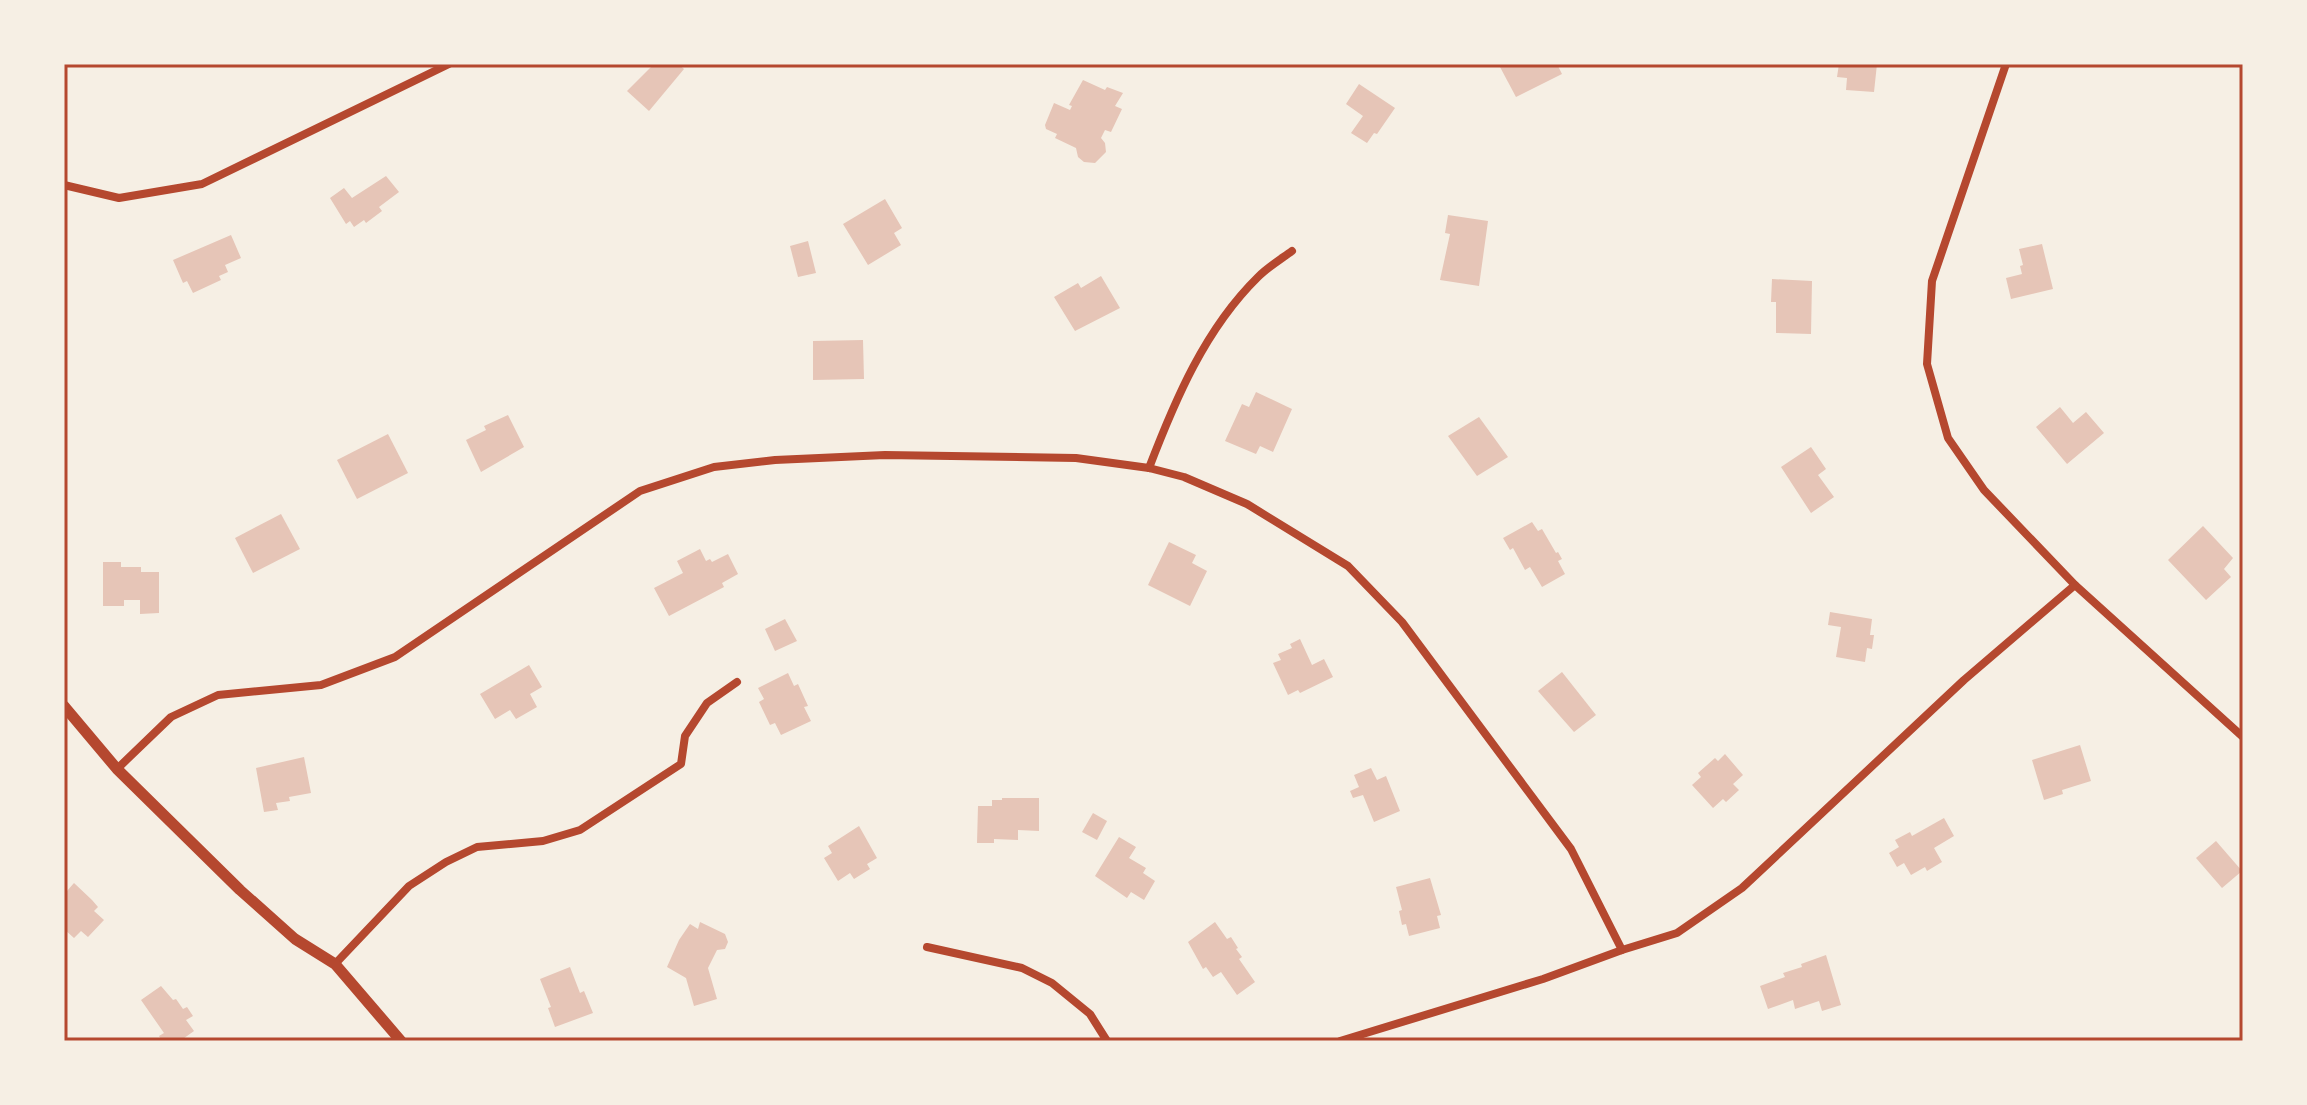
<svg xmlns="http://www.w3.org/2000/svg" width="2307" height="1105" font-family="'Fira Sans',sans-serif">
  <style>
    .building { fill: #e6c5b7 }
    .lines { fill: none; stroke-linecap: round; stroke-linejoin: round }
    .minor { stroke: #b5482f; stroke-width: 8 }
    .tertiary { stroke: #b5482f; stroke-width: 11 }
    .neatline { fill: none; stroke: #b5482f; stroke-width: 3 }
  </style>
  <rect width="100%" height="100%" fill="#f6efe4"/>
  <g class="building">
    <polygon points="654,64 678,64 684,69 649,111 627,91"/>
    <polygon points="1506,64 1557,64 1562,74 1516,97 1500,67"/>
    <polygon points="1839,64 1877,64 1874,92 1846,90 1847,78 1837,77"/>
    <polygon points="1083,80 1105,90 1107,87 1123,93 1115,106 1122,109 1111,132 1105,130 1101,138 1105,143 1106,152 1095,163 1084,162 1078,157 1076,148 1055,138 1057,134 1046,129 1045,125 1054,103 1070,110 1072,106 1069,105"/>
    <polygon points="1359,84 1395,108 1377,134 1374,133 1367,143 1351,133 1363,116 1346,104"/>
    <polygon points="386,176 399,192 379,207 382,211 366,223 364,220 354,227 350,221 346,224 330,198 344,188 352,198"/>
    <polygon points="885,199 902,228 894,233 901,245 868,265 843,224"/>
    <polygon points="1448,215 1488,221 1479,286 1440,280 1450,234 1445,233"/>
    <polygon points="231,235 241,258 225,265 228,272 219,276 221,280 193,293 187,281 183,283 173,260"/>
    <polygon points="808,241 816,273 798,277 790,246"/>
    <polygon points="2042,244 2053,289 2011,299 2006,278 2022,274 2020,266 2023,265 2019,249"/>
    <polygon points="1101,276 1120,308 1075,331 1054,297 1078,283 1081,288"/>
    <polygon points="1772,279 1812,281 1811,334 1776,333 1776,302 1771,302"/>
    <polygon points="863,340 864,379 813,380 813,341"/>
    <polygon points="1256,392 1292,409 1273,452 1260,446 1256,454 1225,441 1242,404 1249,407"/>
    <polygon points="2060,407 2073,423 2086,412 2104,433 2067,464 2036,427"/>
    <polygon points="508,415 524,447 481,472 466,440 486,430 484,426"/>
    <polygon points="1479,417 1508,457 1477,476 1448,436"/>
    <polygon points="388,434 408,473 357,499 337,460"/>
    <polygon points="1811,447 1826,469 1818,475 1834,497 1811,513 1781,467"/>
    <polygon points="281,514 300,549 253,573 235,538"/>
    <polygon points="1532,522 1538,531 1542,529 1556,553 1558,552 1562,559 1558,561 1565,574 1542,587 1530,567 1525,570 1513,548 1510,550 1503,538"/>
    <polygon points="2203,526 2233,558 2224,569 2231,577 2206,600 2168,560"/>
    <polygon points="1169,542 1196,555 1192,563 1207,571 1190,606 1148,585"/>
    <polygon points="700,549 706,561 710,559 712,562 728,554 738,574 722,583 724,587 669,616 654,588 683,573 677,561"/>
    <polygon points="103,562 121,562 121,567 141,567 141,572 159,572 159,613 140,614 140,600 124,600 124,606 103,606"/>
    <polygon points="1830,612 1872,619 1870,635 1874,635 1872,649 1867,648 1865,662 1836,657 1841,627 1828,625"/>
    <polygon points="785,619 797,641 775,651 765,629"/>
    <polygon points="1300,639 1312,665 1324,659 1333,677 1300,693 1298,690 1288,695 1273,663 1281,660 1278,654 1292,648 1290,644"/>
    <polygon points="529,665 542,687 530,694 537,707 516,719 510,710 495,719 480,694"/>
    <polygon points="1562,672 1596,715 1574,732 1538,691"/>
    <polygon points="788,673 794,686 798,684 808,706 804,707 811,721 781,735 775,723 770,725 759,702 764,699 758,688"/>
    <polygon points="2080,745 2091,781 2062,790 2063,794 2044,800 2032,760"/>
    <polygon points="1725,754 1743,775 1733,784 1739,790 1726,802 1723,799 1713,808 1692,785 1701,777 1698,773 1715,758 1718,761"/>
    <polygon points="304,757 311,793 289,797 290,801 276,803 278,810 264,812 256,768"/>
    <polygon points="1371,768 1377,780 1386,776 1400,811 1374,822 1363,795 1353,798 1350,791 1359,787 1354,775"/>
    <polygon points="1002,798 1039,798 1039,831 1018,830 1018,840 994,839 994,843 977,843 978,806 992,806 992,800 1002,800"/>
    <polygon points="1093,813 1107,821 1097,840 1082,832"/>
    <polygon points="1944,818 1954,836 1934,848 1942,862 1927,871 1925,867 1911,875 1904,863 1897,867 1889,853 1899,847 1895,840 1910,832 1912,836"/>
    <polygon points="859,826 877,858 867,864 870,869 854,879 850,873 838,881 824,858 832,853 828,846"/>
    <polygon points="1119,837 1136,847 1129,858 1146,868 1143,873 1155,881 1144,900 1131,892 1127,898 1095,876"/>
    <polygon points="2216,841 2242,871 2222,888 2196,858"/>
    <polygon points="1430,878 1441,915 1437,916 1440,928 1409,936 1406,924 1402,925 1399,911 1402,910 1396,887"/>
    <polygon points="74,883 92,900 98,907 94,911 104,920 88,937 81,931 74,938 64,929 67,919 64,917 64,889 67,891"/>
    <polygon points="700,922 725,934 728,942 725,949 717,950 708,968 717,999 694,1006 686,978 667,967 679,940 690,924 698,929"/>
    <polygon points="1215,922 1227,939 1231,937 1238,948 1236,949 1242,957 1239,959 1255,982 1237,995 1221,972 1213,977 1206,967 1203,969 1188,942"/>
    <polygon points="1826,955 1841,1005 1822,1011 1819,1001 1795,1009 1793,1000 1768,1009 1760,986 1785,977 1783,973 1802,967 1801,964"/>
    <polygon points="570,967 580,993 584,991 593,1013 555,1027 548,1008 551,1007 540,979"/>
    <polygon points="161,986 173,1000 176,999 183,1009 187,1007 193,1016 186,1020 194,1031 180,1041 162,1041 159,1036 164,1033 141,1000"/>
  </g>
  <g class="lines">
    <g class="minor">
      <polyline points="2006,64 1932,281 1927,364 1948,438 1984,490 2075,585 2243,737"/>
      <polyline points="64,185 119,198 202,184 449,64"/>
      <path d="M1149 468C1175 400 1205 329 1258 277 1268 267 1281 259 1292 251"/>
      <polyline points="117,769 171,717 218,695 321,685 395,657 640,491 714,467 775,460 885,455 1076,458 1149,468 1184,477 1247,504 1348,566 1402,622 1571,849 1622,950"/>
      <polyline points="927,947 1022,968 1052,983 1090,1014 1107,1041"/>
      <polyline points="335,964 409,886 446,862 477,847 543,841 580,830 681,764 685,736 707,703 737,682"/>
      <polyline points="1340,1041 1543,979 1622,950 1677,933 1742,888 1964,680 2075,585"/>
    </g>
    <polyline class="tertiary" points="64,706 117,769 240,890 295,939 335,964 401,1041"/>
  </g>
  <rect width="2307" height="1105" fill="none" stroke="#f6efe4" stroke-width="132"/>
  <rect x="66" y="66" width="2175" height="973" class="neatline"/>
</svg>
